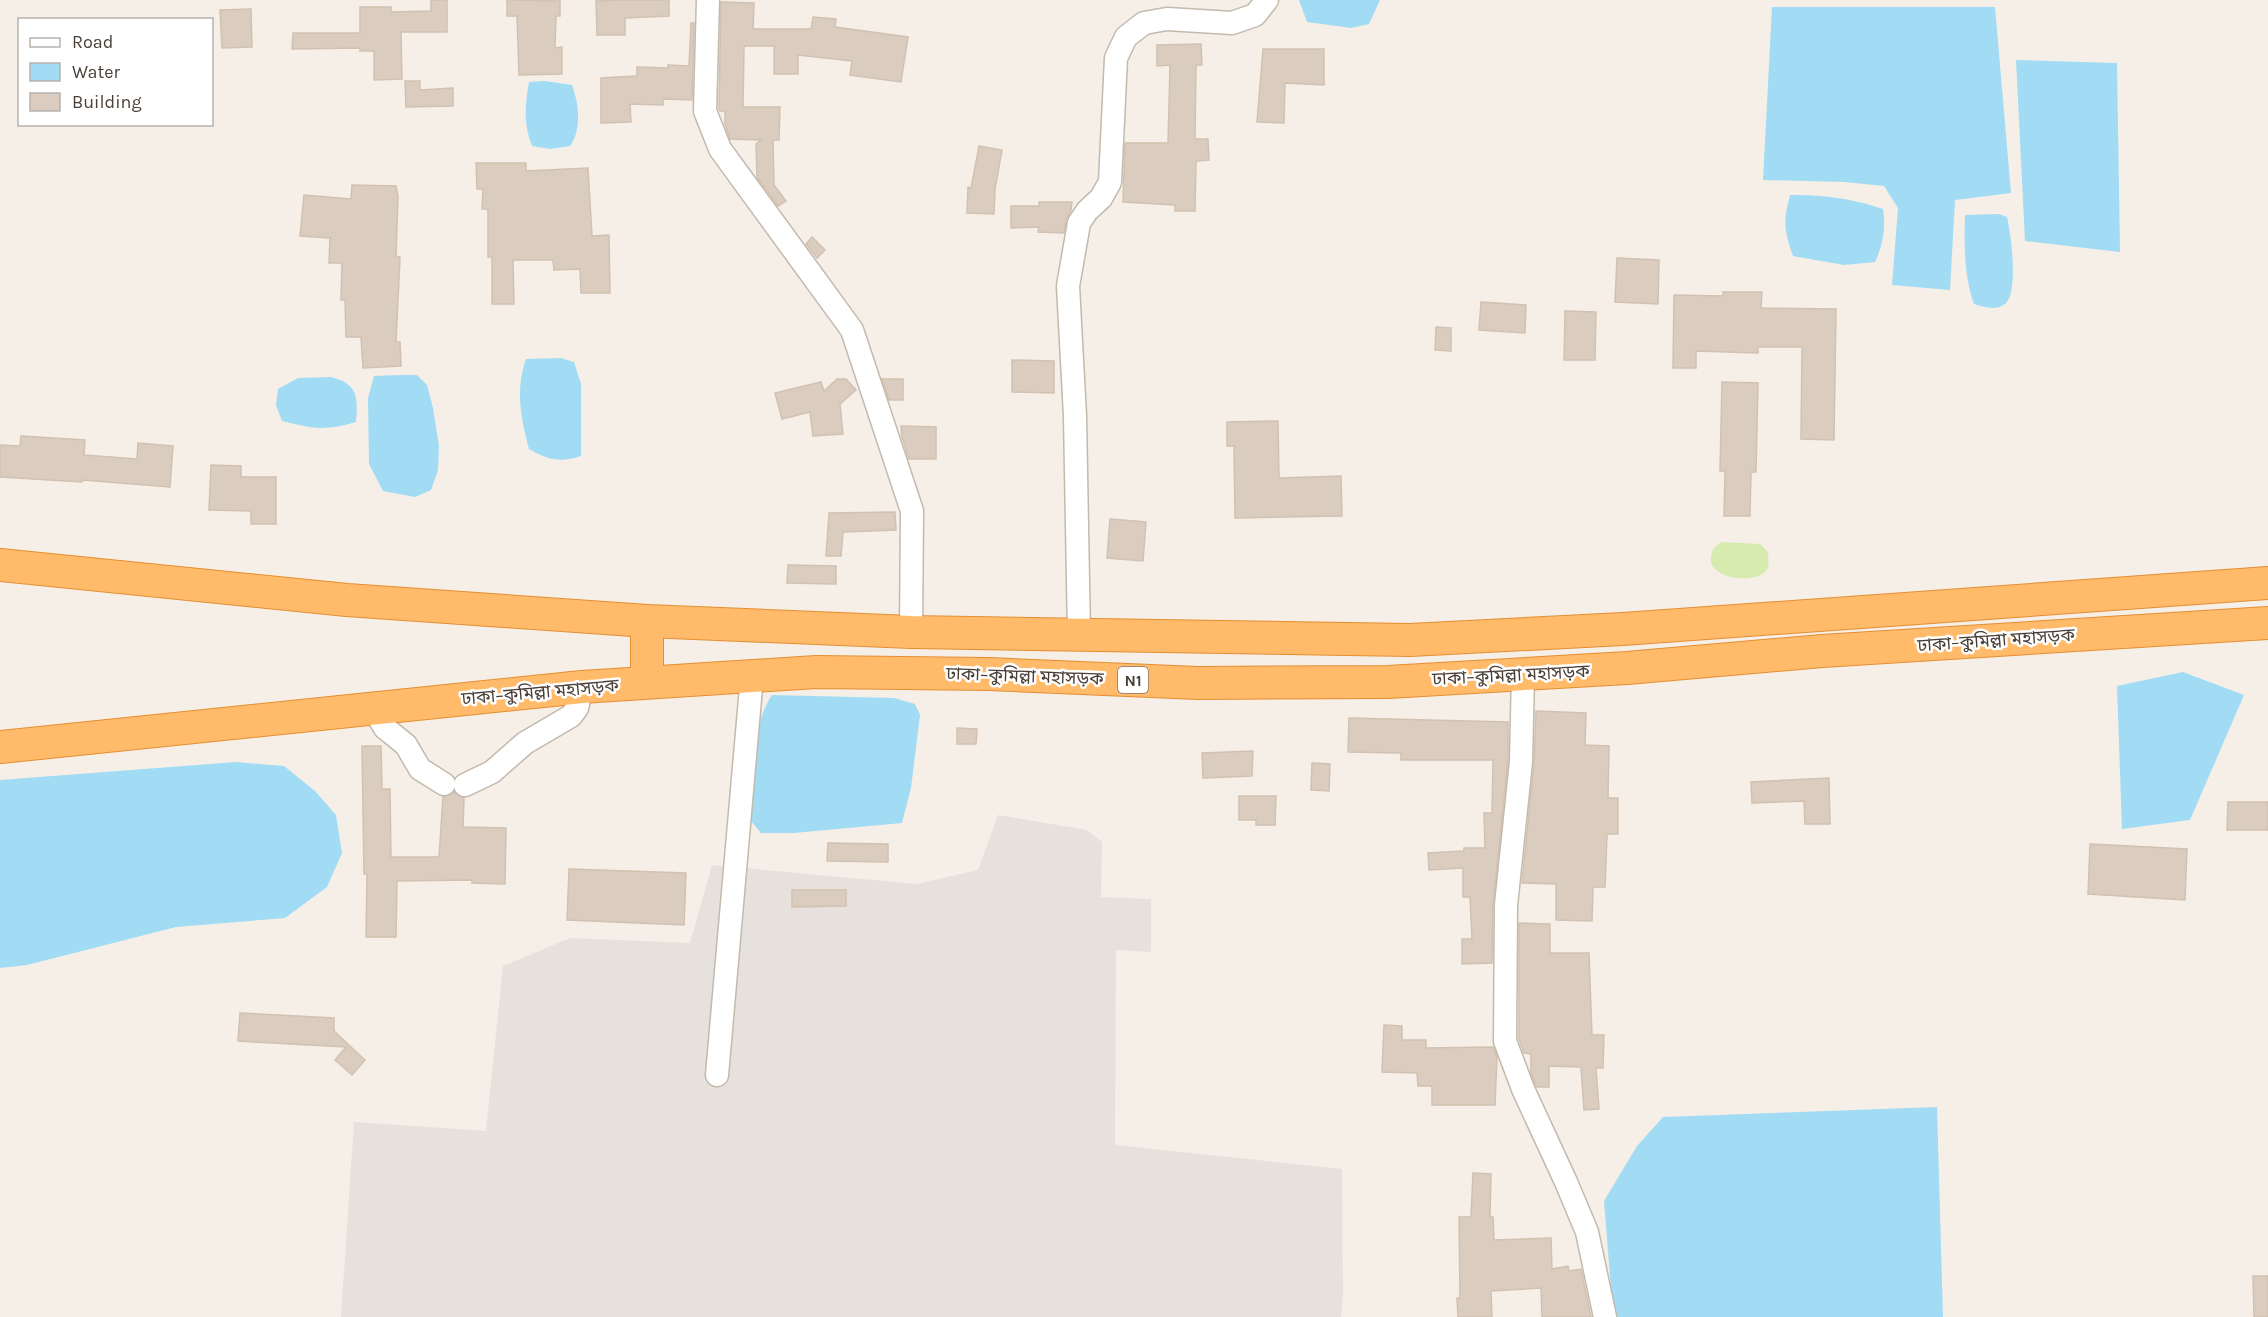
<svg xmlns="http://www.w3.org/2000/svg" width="2268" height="1317" font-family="Karla,'Noto Sans Bengali',sans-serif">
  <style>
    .industrial { fill: #e7e1dd }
    .green { fill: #d7ebaf }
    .water { fill: #a2dcf4 }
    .building { fill: #dacdc0; stroke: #d2c1b0; stroke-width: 1.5 }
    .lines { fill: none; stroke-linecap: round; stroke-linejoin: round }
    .minor-casing { stroke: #c4b9ad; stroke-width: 25 }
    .highway-casing { stroke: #e58e32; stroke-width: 34 }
    .minor { stroke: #fff; stroke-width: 22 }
    .highway { stroke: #ffbb69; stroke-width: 32 }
    .labels { text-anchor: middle; stroke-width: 5; stroke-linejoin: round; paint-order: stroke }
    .shield { fill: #fff; stroke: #807972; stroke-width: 1.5 }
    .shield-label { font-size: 16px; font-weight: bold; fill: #493f36 }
    .street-label { font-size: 18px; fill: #493f36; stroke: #fff }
  </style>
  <rect width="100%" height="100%" fill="#f5efe8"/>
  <polygon class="industrial" points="998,815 1087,830 1102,842 1101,897 1151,899 1151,952 1116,950 1115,1145 1342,1169 1343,1293 1341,1317 341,1317 354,1122 486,1131 503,966 570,938 690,943 712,865 917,884 978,870"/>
  <path class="green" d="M1722 542 1760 544 1768 552C1768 557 1770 566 1766 571 1754 585 1702 579 1712 552 1714 547 1717 545 1722 542Z"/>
  <g class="water">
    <polygon points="1299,0 1380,0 1369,24 1351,28 1307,22"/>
    <polygon points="1772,7 1995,7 2011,193 1955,200 1950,290 1892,285 1898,208 1884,186 1844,182 1763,180"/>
    <polygon points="2016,60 2117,63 2120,252 2025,241"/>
    <path d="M545 81 572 85C579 104 582 129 570 146L550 149 532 146C523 124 525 104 529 82Z"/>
    <path d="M1790 195C1826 195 1849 198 1883 209 1886 229 1883 244 1875 262L1844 265 1793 256C1784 231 1783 221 1790 195Z"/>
    <path d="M1999 214 2007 217C2011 235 2019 292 2005 304 1996 311 1983 307 1974 304 1964 277 1964 244 1965 215Z"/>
    <path d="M561 358 574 362 581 384V456C560 463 548 460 529 449 521 419 515 390 526 359Z"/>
    <polygon points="399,375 417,375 427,385 433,408 439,446 438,470 431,490 415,497 383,491 369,464 368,398 374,376"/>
    <path d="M331 377C358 384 358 397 356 422 324 431 314 429 282 421L276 405 278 389 298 378Z"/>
    <polygon points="2183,672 2244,695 2190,820 2122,829 2117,686"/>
    <path d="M772 695 894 698 915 704 920 715 911 788 902 823 794 833H761L751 821C753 783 750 727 772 695Z"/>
    <polygon points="236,762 284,766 315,791 336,815 342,853 327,887 285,918 176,927 27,965 0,968 0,780"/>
    <polygon points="1937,1107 1943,1317 1615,1317 1613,1314 1604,1201 1637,1146 1663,1117"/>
  </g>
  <g class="building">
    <polygon points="431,0 447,0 447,32 401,32 402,79 374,80 374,51 360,51 360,48 292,49 293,33 360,33 360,7 391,7 391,12 431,11"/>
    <polygon points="507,0 560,1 560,16 556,16 555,48 562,47 562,74 519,75 517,16 507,16"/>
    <polygon points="618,0 669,0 669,16 625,18 625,35 597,35 596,1"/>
    <polygon points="721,2 754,3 753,29 811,29 813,17 836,19 835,27 908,37 901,82 850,75 852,61 798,55 798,74 774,74 774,46 744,46 743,107 780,107 779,140 773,140 774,185 786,201 778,206 757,177 756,144 761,140 730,139 725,124 725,111 720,111 719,109"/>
    <polygon points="251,9 252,47 222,48 220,10"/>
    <polygon points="691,23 694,23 692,100 663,99 663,105 630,104 631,122 601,123 601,78 637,76 637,67 668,68 668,65 689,66"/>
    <polygon points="1201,44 1202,65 1196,65 1195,139 1208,139 1209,160 1196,161 1195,211 1175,211 1175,205 1123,202 1125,143 1168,143 1170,65 1157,66 1157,45"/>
    <polygon points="1263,49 1324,49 1324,85 1285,83 1284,123 1257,122"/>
    <polygon points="405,81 420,81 420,90 453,88 453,106 406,107"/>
    <polygon points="979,146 1002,150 995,189 994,214 967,213 968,187 971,188"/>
    <polygon points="476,163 526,163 526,171 588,168 592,236 609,235 610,293 581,293 580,269 554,270 553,260 513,260 514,304 492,304 492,257 488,257 488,209 482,209 483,189 477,189"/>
    <polygon points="352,185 396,186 398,196 396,256 400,257 396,342 400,342 401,366 363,368 361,337 346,337 345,300 341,300 342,263 329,263 330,238 300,236 304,195 351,199"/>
    <polygon points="1039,202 1072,202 1071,210 1066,220 1064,233 1038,232 1039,227 1011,228 1011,206 1039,206"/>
    <polygon points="812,237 825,250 817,258 806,244"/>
    <polygon points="1617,258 1659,260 1658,304 1615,302"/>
    <polygon points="1723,292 1762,292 1761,308 1836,309 1834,440 1801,439 1802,347 1758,347 1758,353 1696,351 1696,368 1673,368 1674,295 1723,296"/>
    <polygon points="1481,302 1526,305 1525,333 1479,330"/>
    <polygon points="1565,311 1596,312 1595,360 1564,360"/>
    <polygon points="1436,327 1451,328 1451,351 1435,350"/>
    <polygon points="1012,360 1054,361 1054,393 1012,392"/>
    <polygon points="837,379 846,379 856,390 840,404 843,434 813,436 810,412 782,419 775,393 821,382 824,391"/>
    <polygon points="882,379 903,379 903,400 889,400"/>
    <polygon points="1722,382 1758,383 1756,472 1751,472 1750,516 1724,516 1725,471 1720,471"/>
    <polygon points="1278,421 1279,478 1341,476 1342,516 1235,518 1234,446 1227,446 1227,422"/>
    <polygon points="901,426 936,427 936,459 909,459 902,437"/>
    <polygon points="21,436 85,440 84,455 137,459 138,443 173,446 170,487 83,480 82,482 0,477 0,445 20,446"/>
    <polygon points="211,465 241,466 241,477 276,477 276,524 251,524 251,511 209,510"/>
    <polygon points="895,512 896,530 843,532 841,556 826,556 829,513"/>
    <polygon points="1110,519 1146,522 1143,561 1107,558"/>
    <polygon points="788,565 836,566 836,584 787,583"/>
    <polygon points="1536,711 1586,713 1585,745 1609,746 1608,798 1618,798 1618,834 1607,834 1605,887 1593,887 1592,921 1556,920 1556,884 1522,883 1534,763"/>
    <polygon points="1349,718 1508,722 1508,761 1493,904 1492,963 1462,964 1462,939 1472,939 1470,897 1463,897 1463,868 1429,870 1428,853 1464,851 1464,848 1485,848 1484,813 1492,813 1493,760 1401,760 1401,753 1348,752"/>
    <polygon points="957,728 977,729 976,744 957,744"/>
    <polygon points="362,746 381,746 382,789 390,789 391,857 439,857 443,797 454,792 464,798 463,827 506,828 505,884 472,883 472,880 397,881 396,937 366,937 367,874 364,874"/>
    <polygon points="1253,751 1252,776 1203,778 1202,753"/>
    <polygon points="1312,763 1330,764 1329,791 1311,790"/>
    <polygon points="1829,778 1830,824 1805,824 1804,801 1752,803 1751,782"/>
    <polygon points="1239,796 1276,796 1275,825 1256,825 1256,820 1239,820"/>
    <polygon points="2228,802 2268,802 2268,830 2227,830"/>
    <polygon points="828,843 888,844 888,862 827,861"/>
    <polygon points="2090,844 2187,849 2185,900 2088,894"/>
    <polygon points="569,869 686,873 684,925 567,920"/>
    <polygon points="792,890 846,890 846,906 792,907"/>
    <polygon points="1519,923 1550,924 1550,953 1589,953 1592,1035 1604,1035 1603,1068 1596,1068 1599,1109 1584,1110 1581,1067 1549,1066 1549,1087 1537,1087 1535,1084 1531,1072 1531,1054 1524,1053 1519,1039"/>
    <polygon points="240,1013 334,1018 334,1031 365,1060 352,1075 335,1060 346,1047 238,1041"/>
    <polygon points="1384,1025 1402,1026 1402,1040 1426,1040 1426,1048 1493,1047 1497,1057 1495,1105 1432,1105 1432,1086 1418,1086 1417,1073 1382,1072"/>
    <polygon points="1473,1173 1491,1174 1490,1217 1493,1217 1494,1240 1551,1238 1552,1269 1568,1266 1569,1271 1581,1269 1591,1317 1542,1317 1541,1288 1491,1291 1492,1317 1458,1317 1457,1298 1460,1298 1459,1217 1471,1217"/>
    <polygon points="2253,1276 2268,1276 2268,1317 2254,1317"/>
  </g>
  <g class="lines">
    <defs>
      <g id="minor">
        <polyline points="708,0 705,111 720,149 852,330 912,511 911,632"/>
        <polyline points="1079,636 1075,416 1068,286 1079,223 1087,211 1101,198 1110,182 1116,58 1126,37 1144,23 1167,19 1232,23 1255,15 1267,0"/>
        <polyline points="1523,674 1521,762 1506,905 1505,1041 1523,1089 1566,1182 1587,1232 1605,1317"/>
        <polyline points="373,708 385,728 406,745 420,769 444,784"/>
        <polyline points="465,785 492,772 525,743 571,716 577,708 582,687"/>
        <polyline points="717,1075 752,676"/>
      </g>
      <g id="highway">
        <polyline points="0,565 347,600 647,621 911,632 1410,640 1623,629 2268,583"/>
        <polyline points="647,621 647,682"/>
        <polyline points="0,747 582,687 816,672 989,674 1198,683 1388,682 1627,668 1822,651 2268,623"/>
      </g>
    </defs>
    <use href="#minor" class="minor-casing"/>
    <use href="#highway" class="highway-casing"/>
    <use href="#minor" class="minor"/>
    <use href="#highway" class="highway"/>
  </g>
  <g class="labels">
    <rect class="shield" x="1118" y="667" width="30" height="26" rx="4.5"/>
    <g class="shield-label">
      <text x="1133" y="686">N1</text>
    </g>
    <g class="street-label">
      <text transform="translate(1996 640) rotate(-4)" y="6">ঢাকা–কুমিল্লা মহাসড়ক</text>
      <text transform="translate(1511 675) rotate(-3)" y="6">ঢাকা–কুমিল্লা মহাসড়ক</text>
      <text transform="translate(1025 676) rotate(2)" y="6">ঢাকা–কুমিল্লা মহাসড়ক</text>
      <text transform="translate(540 692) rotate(-5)" y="6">ঢাকা–কুমিল্লা মহাসড়ক</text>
    </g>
  </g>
  <rect x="18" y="18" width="195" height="108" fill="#ffffff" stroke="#b6b2af" stroke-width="1.5"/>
  <rect x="30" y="38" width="30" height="9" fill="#ffffff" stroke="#b6b2af" stroke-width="1.5"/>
  <text x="72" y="48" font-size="18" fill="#493f36">Road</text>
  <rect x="30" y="63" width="30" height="18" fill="#a2dcf4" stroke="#b6b2af" stroke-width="1.5"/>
  <text x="72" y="78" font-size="18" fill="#493f36">Water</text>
  <rect x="30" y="93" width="30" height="18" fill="#dacdc0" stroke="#b6b2af" stroke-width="1.5"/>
  <text x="72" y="108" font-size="18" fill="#493f36">Building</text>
</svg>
